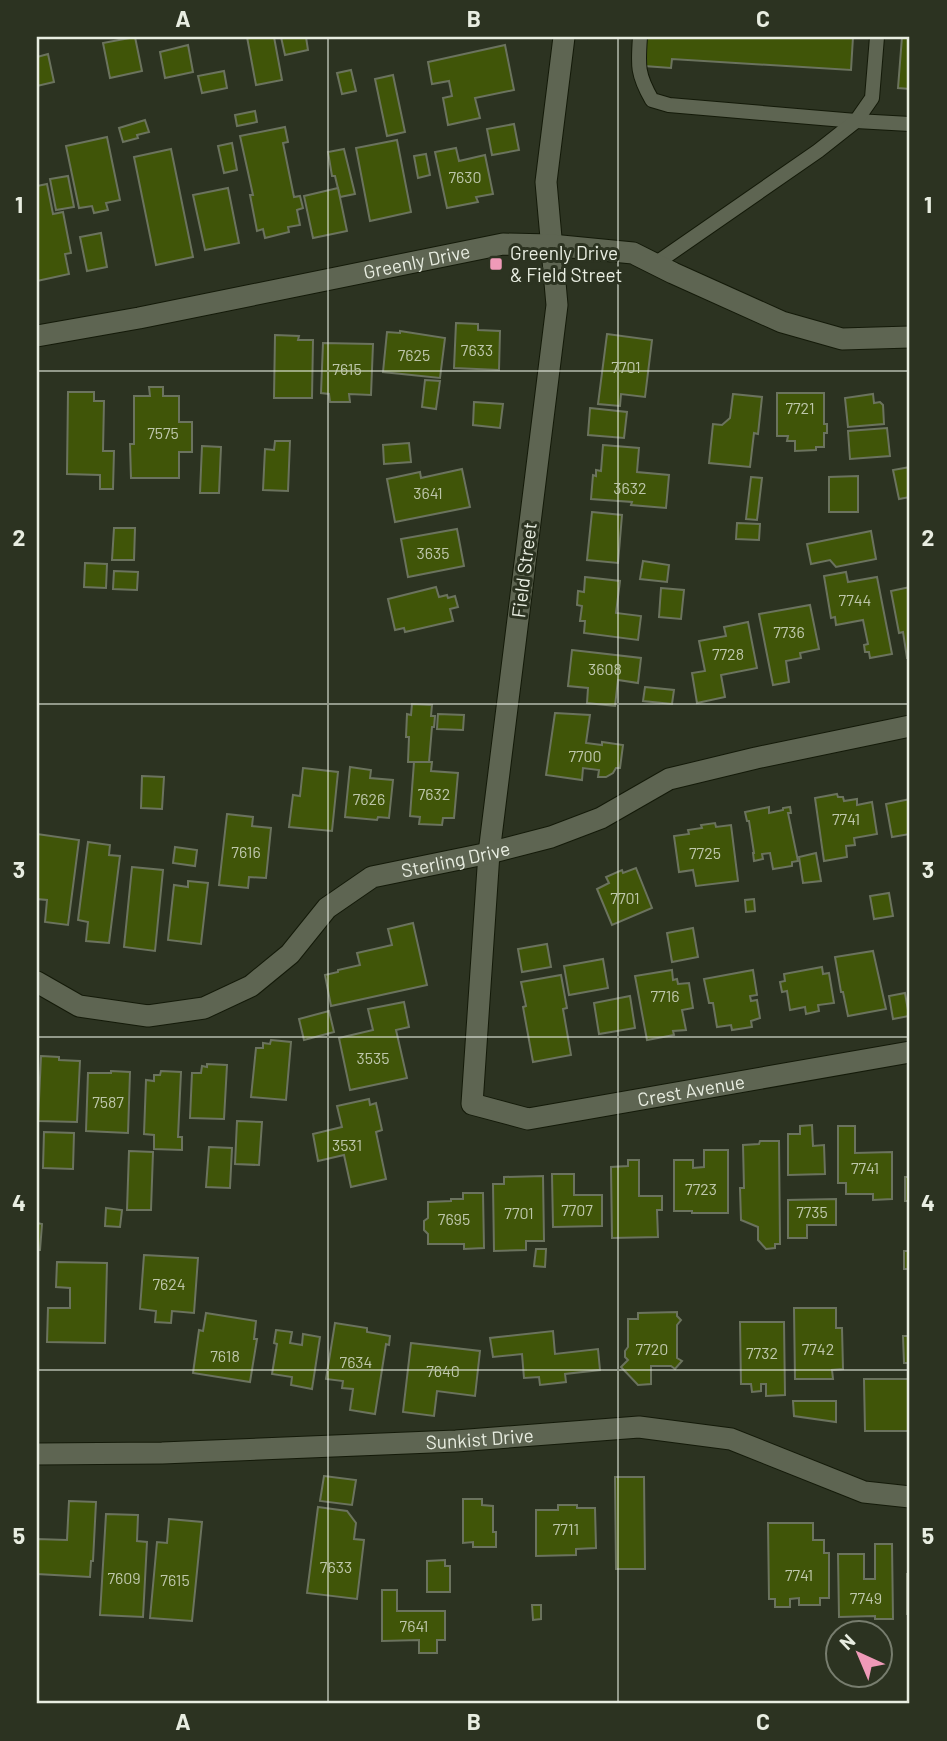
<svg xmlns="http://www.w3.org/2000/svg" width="947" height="1741" font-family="Barlow,sans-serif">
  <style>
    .building { fill: #405508; stroke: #6b735e; stroke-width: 2 }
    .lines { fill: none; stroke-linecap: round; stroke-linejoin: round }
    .service-casing { stroke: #141a09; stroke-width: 16 }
    .minor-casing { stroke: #141a09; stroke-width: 23 }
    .service { stroke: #5e6552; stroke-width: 14 }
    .minor { stroke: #5e6552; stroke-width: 21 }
    .grid { fill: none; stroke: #e8ede1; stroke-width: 2; stroke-opacity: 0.55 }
    .poi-dot { fill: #ef9ab8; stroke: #2c3321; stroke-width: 2.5 }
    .labels { text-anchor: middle; stroke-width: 6; stroke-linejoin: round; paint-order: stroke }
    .number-label { font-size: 16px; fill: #bec7ab }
    .poi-label { font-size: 19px; fill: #e8ede1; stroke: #2c3321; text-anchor: start }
    .street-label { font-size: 19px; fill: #e8ede1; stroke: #2c3321 }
    .neatline { fill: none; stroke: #e8ede1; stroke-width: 2.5 }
    .grid-label { font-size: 23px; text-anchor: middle; font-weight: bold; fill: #e8ede1 }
  </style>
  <rect width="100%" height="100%" fill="#2c3321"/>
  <g class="building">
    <polygon points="135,37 142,71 110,78 103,43"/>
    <polygon points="247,37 274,37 282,80 256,85"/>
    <polygon points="281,37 306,37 308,50 285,55"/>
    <polygon points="646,37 853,37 851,70 672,59 671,68 644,66"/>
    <polygon points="902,37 910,37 910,89 898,88"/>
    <polygon points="188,45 193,72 165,78 160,52"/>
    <polygon points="505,45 514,90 475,98 480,118 448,125 443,98 452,96 449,81 432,84 428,62"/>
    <polygon points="48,54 54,82 37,86 37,57"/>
    <polygon points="351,70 356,91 342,94 337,73"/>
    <polygon points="224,71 227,88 202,93 198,76"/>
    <polygon points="393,75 405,132 387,136 375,79"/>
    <polygon points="255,111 257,122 237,126 235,115"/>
    <polygon points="145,120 149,132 137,135 138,138 123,142 119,128"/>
    <polygon points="514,124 519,150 492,155 487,129"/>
    <polygon points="285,127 288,142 283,143 294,197 300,196 303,208 297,210 300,225 288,227 289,232 265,238 263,229 257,231 250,195 253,195 240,136"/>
    <polygon points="107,137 120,200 106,203 108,210 94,213 92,206 79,208 66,146"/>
    <polygon points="397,140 411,212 370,221 356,148"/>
    <polygon points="232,143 237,170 224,173 218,146"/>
    <polygon points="456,148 459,161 485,155 493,194 476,197 478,202 447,208 435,152"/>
    <polygon points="171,149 193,257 156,265 134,157"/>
    <polygon points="344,149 355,194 340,197 335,176 332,176 328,152"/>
    <polygon points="426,154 430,175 418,178 414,156"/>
    <polygon points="68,176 74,207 56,210 50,179"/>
    <polygon points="47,184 53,214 63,212 71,253 65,254 69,274 37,281 37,186"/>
    <polygon points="228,188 239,243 205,250 193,195"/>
    <polygon points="338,188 347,231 313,238 304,196"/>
    <polygon points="101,233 107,267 87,271 80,237"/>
    <polygon points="456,323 478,324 478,330 500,331 499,370 454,368"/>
    <polygon points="400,331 445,338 440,378 383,372 387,332 400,333"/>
    <polygon points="607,334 652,340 645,397 621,394 620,406 598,404"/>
    <polygon points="275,335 299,336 298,340 313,340 312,398 274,398"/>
    <polygon points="323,343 373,344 371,395 349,394 350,402 330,402 329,394 321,393"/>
    <polygon points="425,380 440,381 436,409 422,407"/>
    <polygon points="149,387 163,387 163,396 179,396 179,422 192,422 192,452 179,452 179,478 131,478 130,444 134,444 134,396 150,396"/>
    <polygon points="68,392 94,392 94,401 104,401 103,451 114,451 113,489 100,489 100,475 67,474"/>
    <polygon points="777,393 824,393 824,424 827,424 827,433 824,433 824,447 816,447 816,450 795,451 795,441 787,441 788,436 777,436"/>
    <polygon points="733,394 762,397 758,434 754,433 750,467 709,463 713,424 722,425 730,418"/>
    <polygon points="873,394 874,403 880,402 883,405 884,424 848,427 845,398"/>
    <polygon points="474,402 503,404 500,428 473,425"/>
    <polygon points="590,408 627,412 624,438 588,435"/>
    <polygon points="887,428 890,456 850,459 848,431"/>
    <polygon points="275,441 290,441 288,491 263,490 265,449 274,450"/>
    <polygon points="409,443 411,462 384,464 383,445"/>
    <polygon points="603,445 639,448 637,472 669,475 666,508 631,505 632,502 591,499 593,475 596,476 596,470 601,471"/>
    <polygon points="202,446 221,447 219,493 200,493"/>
    <polygon points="910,467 910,497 899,499 893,470"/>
    <polygon points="462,469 470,507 395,522 387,479 420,472 421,478"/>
    <polygon points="858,476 858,512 829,512 829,477"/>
    <polygon points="751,477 762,478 757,520 746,519"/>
    <polygon points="592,512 622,515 618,563 587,560"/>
    <polygon points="737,523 760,524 759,540 736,539"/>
    <polygon points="114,528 135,528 134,560 112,560"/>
    <polygon points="457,529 464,566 408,577 401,539"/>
    <polygon points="871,531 876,559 836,567 830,560 811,564 807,544"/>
    <polygon points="643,561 669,565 667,582 640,579"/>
    <polygon points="85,563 107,564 106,588 84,587"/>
    <polygon points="114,571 138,572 137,590 113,589"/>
    <polygon points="846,572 848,582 877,577 892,654 870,658 869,652 865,652 864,645 868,644 863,620 836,625 835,617 831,618 824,576"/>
    <polygon points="585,577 620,581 616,613 641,616 638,640 584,633 585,621 580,621 582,606 577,605 578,591 584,592"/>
    <polygon points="436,587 439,597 447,595 448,598 455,596 458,607 450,609 453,621 405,632 404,628 395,630 388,599"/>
    <polygon points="910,587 910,658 907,658 903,632 899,633 891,591"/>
    <polygon points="661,588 684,590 681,619 659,617"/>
    <polygon points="810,605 819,649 800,653 801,658 786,661 789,682 773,685 759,614"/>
    <polygon points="748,622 757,668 721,675 725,697 697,703 692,673 705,671 699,641 726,636 724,627"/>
    <polygon points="572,650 641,658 638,683 618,680 615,706 587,703 588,688 568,686"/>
    <polygon points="645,687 674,690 672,704 643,701"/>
    <polygon points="412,704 432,705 431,716 435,716 434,727 432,727 429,762 408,762 409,737 406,737 407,714 411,715"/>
    <polygon points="555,713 590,715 586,743 602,745 602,742 623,745 620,768 616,768 613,773 606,777 598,777 599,770 583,768 582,780 546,775"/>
    <polygon points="438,714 464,715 463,730 437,729"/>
    <polygon points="414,762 432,762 431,771 458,773 454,818 443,818 442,825 419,824 420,817 410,816"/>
    <polygon points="350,767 371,770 370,778 393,780 389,818 378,817 377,820 345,817"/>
    <polygon points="303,768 338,772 332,831 289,827 293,795 300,796"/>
    <polygon points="142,776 164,777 162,809 141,808"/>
    <polygon points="837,794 838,797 843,797 844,801 857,799 857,805 872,802 877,834 854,838 855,845 846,846 847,857 824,861 815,798"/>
    <polygon points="910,799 910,834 892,837 886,804"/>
    <polygon points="769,807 769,813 783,810 783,808 790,807 791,813 788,813 798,861 792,862 792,866 773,869 770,853 762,854 763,859 754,861 753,853 754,853 749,821 747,821 745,812"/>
    <polygon points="227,814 253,817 252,826 271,828 266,878 249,877 248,888 219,885"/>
    <polygon points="715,823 716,827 731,825 738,881 696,886 693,870 679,872 674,836 689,834 688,830 702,828 701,825"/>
    <polygon points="37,834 79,840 68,925 45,922 47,900 37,899"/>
    <polygon points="88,842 110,845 109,855 120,856 109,943 86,941 88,922 78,920"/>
    <polygon points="175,847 197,850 195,866 173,863"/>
    <polygon points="816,853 821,881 803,883 799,857"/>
    <polygon points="132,867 163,870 155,951 124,947"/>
    <polygon points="636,868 652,908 612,925 597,889 609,883 606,877 622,870 623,873"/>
    <polygon points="188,881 208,883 201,944 168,940 174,885 188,887"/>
    <polygon points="889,893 893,916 874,919 870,896"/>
    <polygon points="754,899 755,911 746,912 745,900"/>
    <polygon points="413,923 427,985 331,1006 325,975 338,972 338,970 360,965 357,953 392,945 388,929"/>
    <polygon points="693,928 698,957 672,962 667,933"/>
    <polygon points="547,944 551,967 522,972 518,949"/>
    <polygon points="873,951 886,1009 848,1016 843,992 841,992 835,957"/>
    <polygon points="603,959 608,988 569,995 564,966"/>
    <polygon points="822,967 823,974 829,973 834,1003 818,1005 819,1011 806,1014 805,1007 790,1010 787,991 782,992 780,982 785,981 784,974"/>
    <polygon points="672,970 673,980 677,979 678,984 689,983 693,1008 682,1010 686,1030 673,1031 674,1035 647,1040 635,976"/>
    <polygon points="753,970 757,995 750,996 751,1001 757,1000 760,1018 751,1021 752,1027 732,1030 731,1025 717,1027 713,1003 709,1003 704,979"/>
    <polygon points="561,975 567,1008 563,1009 571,1055 533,1062 523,1007 526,1006 521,982"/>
    <polygon points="905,993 909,1016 893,1019 889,996"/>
    <polygon points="630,996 635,1028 599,1034 594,1003"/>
    <polygon points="404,1002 409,1027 396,1030 407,1078 350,1090 339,1038 373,1030 368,1009"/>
    <polygon points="329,1011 334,1032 304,1040 299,1019"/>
    <polygon points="271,1040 291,1042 286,1100 251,1097 256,1048 263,1048 263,1043 270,1044"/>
    <polygon points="41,1056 59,1057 59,1060 80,1061 77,1122 38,1121"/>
    <polygon points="207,1064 227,1065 224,1119 190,1118 192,1073 201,1073 202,1066 207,1067"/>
    <polygon points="111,1071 130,1072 128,1133 86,1131 88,1073 111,1073"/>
    <polygon points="161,1071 181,1072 178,1137 182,1137 182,1150 154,1149 154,1135 144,1134 146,1080 154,1081 154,1075 160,1075"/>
    <polygon points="369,1099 370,1105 376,1103 382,1130 376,1132 386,1179 351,1187 344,1155 318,1161 313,1134 342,1127 337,1106"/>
    <polygon points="237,1121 262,1122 259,1165 235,1164"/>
    <polygon points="812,1125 813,1146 824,1145 825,1174 788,1175 788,1134 800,1134 800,1126"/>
    <polygon points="838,1126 855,1126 855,1153 892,1152 892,1199 873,1200 873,1194 846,1194 846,1183 838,1183"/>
    <polygon points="44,1132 74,1133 73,1169 43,1168"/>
    <polygon points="760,1141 779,1141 780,1244 775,1244 775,1248 766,1249 758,1240 758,1227 741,1220 740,1188 744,1188 743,1145 759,1144"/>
    <polygon points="209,1147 232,1148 230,1188 206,1187"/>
    <polygon points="704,1150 728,1150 728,1213 692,1213 692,1211 674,1211 674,1160 693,1160 693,1168 704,1167"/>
    <polygon points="129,1151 153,1152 151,1210 127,1210"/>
    <polygon points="628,1160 639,1160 639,1196 662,1196 662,1210 657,1210 658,1237 612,1238 611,1167 628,1166"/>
    <polygon points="552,1174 574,1174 574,1195 602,1195 602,1226 553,1227"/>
    <polygon points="543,1176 544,1241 526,1241 526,1250 494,1251 493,1184 504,1184 504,1177"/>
    <rect x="905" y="1177" width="5" height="24"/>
    <polygon points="463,1193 483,1193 484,1248 464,1249 464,1244 428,1244 428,1234 424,1230 424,1221 428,1218 428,1202 451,1201 451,1199 463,1199"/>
    <polygon points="836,1199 836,1225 807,1225 807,1238 788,1238 788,1200"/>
    <polygon points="106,1208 122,1210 120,1227 105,1226"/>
    <polygon points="37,1223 42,1224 40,1250 37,1250"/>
    <polygon points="536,1249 546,1249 545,1267 534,1266"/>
    <rect x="904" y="1251" width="6" height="18"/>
    <polygon points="144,1255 198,1258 194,1313 172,1311 171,1323 155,1322 156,1311 140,1309"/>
    <polygon points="57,1262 107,1263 105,1343 47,1342 48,1308 70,1308 70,1288 56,1287"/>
    <polygon points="794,1308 836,1308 836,1328 842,1328 843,1369 832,1370 833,1379 795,1379"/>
    <polygon points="677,1312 677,1316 681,1320 677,1325 677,1358 682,1361 675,1369 671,1366 651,1366 651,1384 638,1385 621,1367 628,1360 625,1357 625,1351 628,1347 628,1319 638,1319 638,1313"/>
    <polygon points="206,1313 256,1321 254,1339 257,1339 250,1382 193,1373 199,1330 203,1331"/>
    <polygon points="740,1322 784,1322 785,1395 766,1396 766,1384 761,1384 761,1391 752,1392 751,1384 741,1384"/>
    <polygon points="335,1323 367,1328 367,1332 390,1336 389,1345 386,1344 375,1414 350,1410 353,1389 342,1388 343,1381 326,1379"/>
    <polygon points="276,1330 292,1332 290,1343 302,1345 303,1334 320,1337 312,1389 291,1385 292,1377 272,1374 277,1344 274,1343"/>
    <polygon points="553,1331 555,1354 598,1349 600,1370 565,1374 566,1382 540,1385 539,1377 524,1378 522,1354 493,1357 490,1338"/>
    <polygon points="903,1336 910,1336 910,1363 904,1363"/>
    <polygon points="411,1343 480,1351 475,1396 437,1391 434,1416 403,1412"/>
    <polygon points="864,1379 910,1379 910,1431 865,1431"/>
    <polygon points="793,1401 836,1401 836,1422 794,1416"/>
    <polygon points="324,1476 356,1480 352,1505 320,1501"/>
    <polygon points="615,1477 644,1477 645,1569 616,1569"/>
    <polygon points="463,1499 482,1499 482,1505 493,1506 493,1532 496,1532 496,1547 473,1547 473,1542 463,1543"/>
    <polygon points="69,1501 96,1502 93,1561 91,1561 90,1577 37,1574 37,1539 67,1540"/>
    <polygon points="558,1505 577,1505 577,1508 595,1508 596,1548 576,1549 576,1555 536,1556 536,1510 558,1510"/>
    <polygon points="318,1507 347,1511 356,1523 354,1539 364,1540 357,1599 307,1593"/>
    <polygon points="106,1514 138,1515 137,1541 147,1542 143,1617 100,1615"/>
    <polygon points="169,1519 202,1522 192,1621 150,1618 157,1542 167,1543"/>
    <polygon points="768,1523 813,1523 813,1540 824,1540 824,1553 829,1553 829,1598 820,1598 820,1605 799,1605 799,1598 790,1599 790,1607 775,1607 775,1599 769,1599"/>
    <polygon points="875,1544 892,1544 893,1619 875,1619 875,1616 839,1617 838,1554 864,1554 864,1579 875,1579"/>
    <polygon points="445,1560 445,1566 450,1566 450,1592 427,1592 427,1561"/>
    <rect x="907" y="1574" width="3" height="40"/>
    <polygon points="382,1590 397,1590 397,1611 445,1611 445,1640 437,1640 437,1653 419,1653 419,1640 382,1641"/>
    <polygon points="532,1605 541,1605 541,1619 533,1620"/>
  </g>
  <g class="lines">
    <defs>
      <g id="service">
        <path d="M640 37C638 65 637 74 652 100L669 105 856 121 910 124"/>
        <polyline points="655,264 818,151 856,121 872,98 877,37"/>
      </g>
      <g id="minor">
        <path id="s1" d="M564 37 546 182 557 305 489 853 472 1104 528 1119 910 1052"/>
        <path id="s2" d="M37 336 139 318 503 244 551 245 633 253 673 273 782 322 842 339 910 337"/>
        <path id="s3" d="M37 982 79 1006 148 1016 204 1008 251 986 290 954 327 908 372 877 489 853 551 837 601 818 669 779 756 758 910 726"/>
        <path id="s4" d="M37 1454 162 1453 456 1441 639 1427 731 1439 864 1492 910 1497"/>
      </g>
    </defs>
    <use href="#service" class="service-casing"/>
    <use href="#minor" class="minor-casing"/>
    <use href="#service" class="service"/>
    <use href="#minor" class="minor"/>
  </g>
  <path class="grid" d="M328 37V1704M618 37V1704M37 371H910M37 704H910M37 1037H910M37 1370H910"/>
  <rect class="poi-dot" x="489" y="257" width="14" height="14" rx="3.5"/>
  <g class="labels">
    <g class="number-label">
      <text x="465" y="183">7630</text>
      <text x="477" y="356">7633</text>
      <text x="414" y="361">7625</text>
      <text x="626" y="373">7701</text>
      <text x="347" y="375">7615</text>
      <text x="800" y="414">7721</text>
      <text x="163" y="439">7575</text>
      <text x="630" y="494">3632</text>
      <text x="428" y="499">3641</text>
      <text x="433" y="559">3635</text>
      <text x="855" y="606">7744</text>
      <text x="789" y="638">7736</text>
      <text x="728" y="660">7728</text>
      <text x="605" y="675">3608</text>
      <text x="585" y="762">7700</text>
      <text x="434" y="800">7632</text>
      <text x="369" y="805">7626</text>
      <text x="846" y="825">7741</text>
      <text x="246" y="858">7616</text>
      <text x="705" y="859">7725</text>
      <text x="625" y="904">7701</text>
      <text x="665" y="1002">7716</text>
      <text x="373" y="1064">3535</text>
      <text x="108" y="1108">7587</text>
      <text x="347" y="1151">3531</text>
      <text x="865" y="1174">7741</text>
      <text x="701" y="1195">7723</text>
      <text x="577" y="1216">7707</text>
      <text x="812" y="1218">7735</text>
      <text x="519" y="1219">7701</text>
      <text x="454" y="1225">7695</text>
      <text x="169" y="1290">7624</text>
      <text x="652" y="1355">7720</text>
      <text x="818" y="1355">7742</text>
      <text x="762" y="1359">7732</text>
      <text x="225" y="1362">7618</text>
      <text x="356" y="1368">7634</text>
      <text x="443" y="1377">7640</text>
      <text x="566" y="1535">7711</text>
      <text x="336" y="1573">7633</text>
      <text x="799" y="1581">7741</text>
      <text x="124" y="1584">7609</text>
      <text x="175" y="1586">7615</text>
      <text x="866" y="1604">7749</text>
      <text x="414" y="1632">7641</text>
    </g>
    <g class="poi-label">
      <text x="510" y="260">Greenly Drive<tspan x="510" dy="22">&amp; Field Street</tspan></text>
    </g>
    <g class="street-label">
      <text dy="7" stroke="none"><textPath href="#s2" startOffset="387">Greenly Drive</textPath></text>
      <text transform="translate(524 570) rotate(-83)" y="7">Field Street</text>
      <text dy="7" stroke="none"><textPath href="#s3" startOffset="476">Sterling Drive</textPath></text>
      <text dy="7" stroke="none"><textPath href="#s1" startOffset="1297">Crest Avenue</textPath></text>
      <text dy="7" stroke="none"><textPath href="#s4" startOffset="443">Sunkist Drive</textPath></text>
    </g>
  </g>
  <rect width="947" height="1741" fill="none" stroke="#2c3321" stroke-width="77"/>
  <g transform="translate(859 1654) rotate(316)"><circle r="33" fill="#2c3321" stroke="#777d6e" stroke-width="2"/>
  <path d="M0-5L12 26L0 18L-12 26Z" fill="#ef9ab8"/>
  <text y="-10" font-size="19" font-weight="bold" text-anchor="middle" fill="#e8ede1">N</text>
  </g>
  <rect x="38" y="38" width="870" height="1664" class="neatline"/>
  <g class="grid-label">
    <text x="183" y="27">A</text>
    <text x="474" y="27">B</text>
    <text x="763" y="27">C</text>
    <text x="19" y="213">1</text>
    <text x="928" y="213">1</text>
    <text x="19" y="546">2</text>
    <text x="928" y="546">2</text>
    <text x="19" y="878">3</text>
    <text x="928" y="878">3</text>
    <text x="19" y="1211">4</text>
    <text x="928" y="1211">4</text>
    <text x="19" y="1544">5</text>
    <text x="928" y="1544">5</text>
    <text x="183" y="1730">A</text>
    <text x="474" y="1730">B</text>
    <text x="763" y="1730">C</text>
  </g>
</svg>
